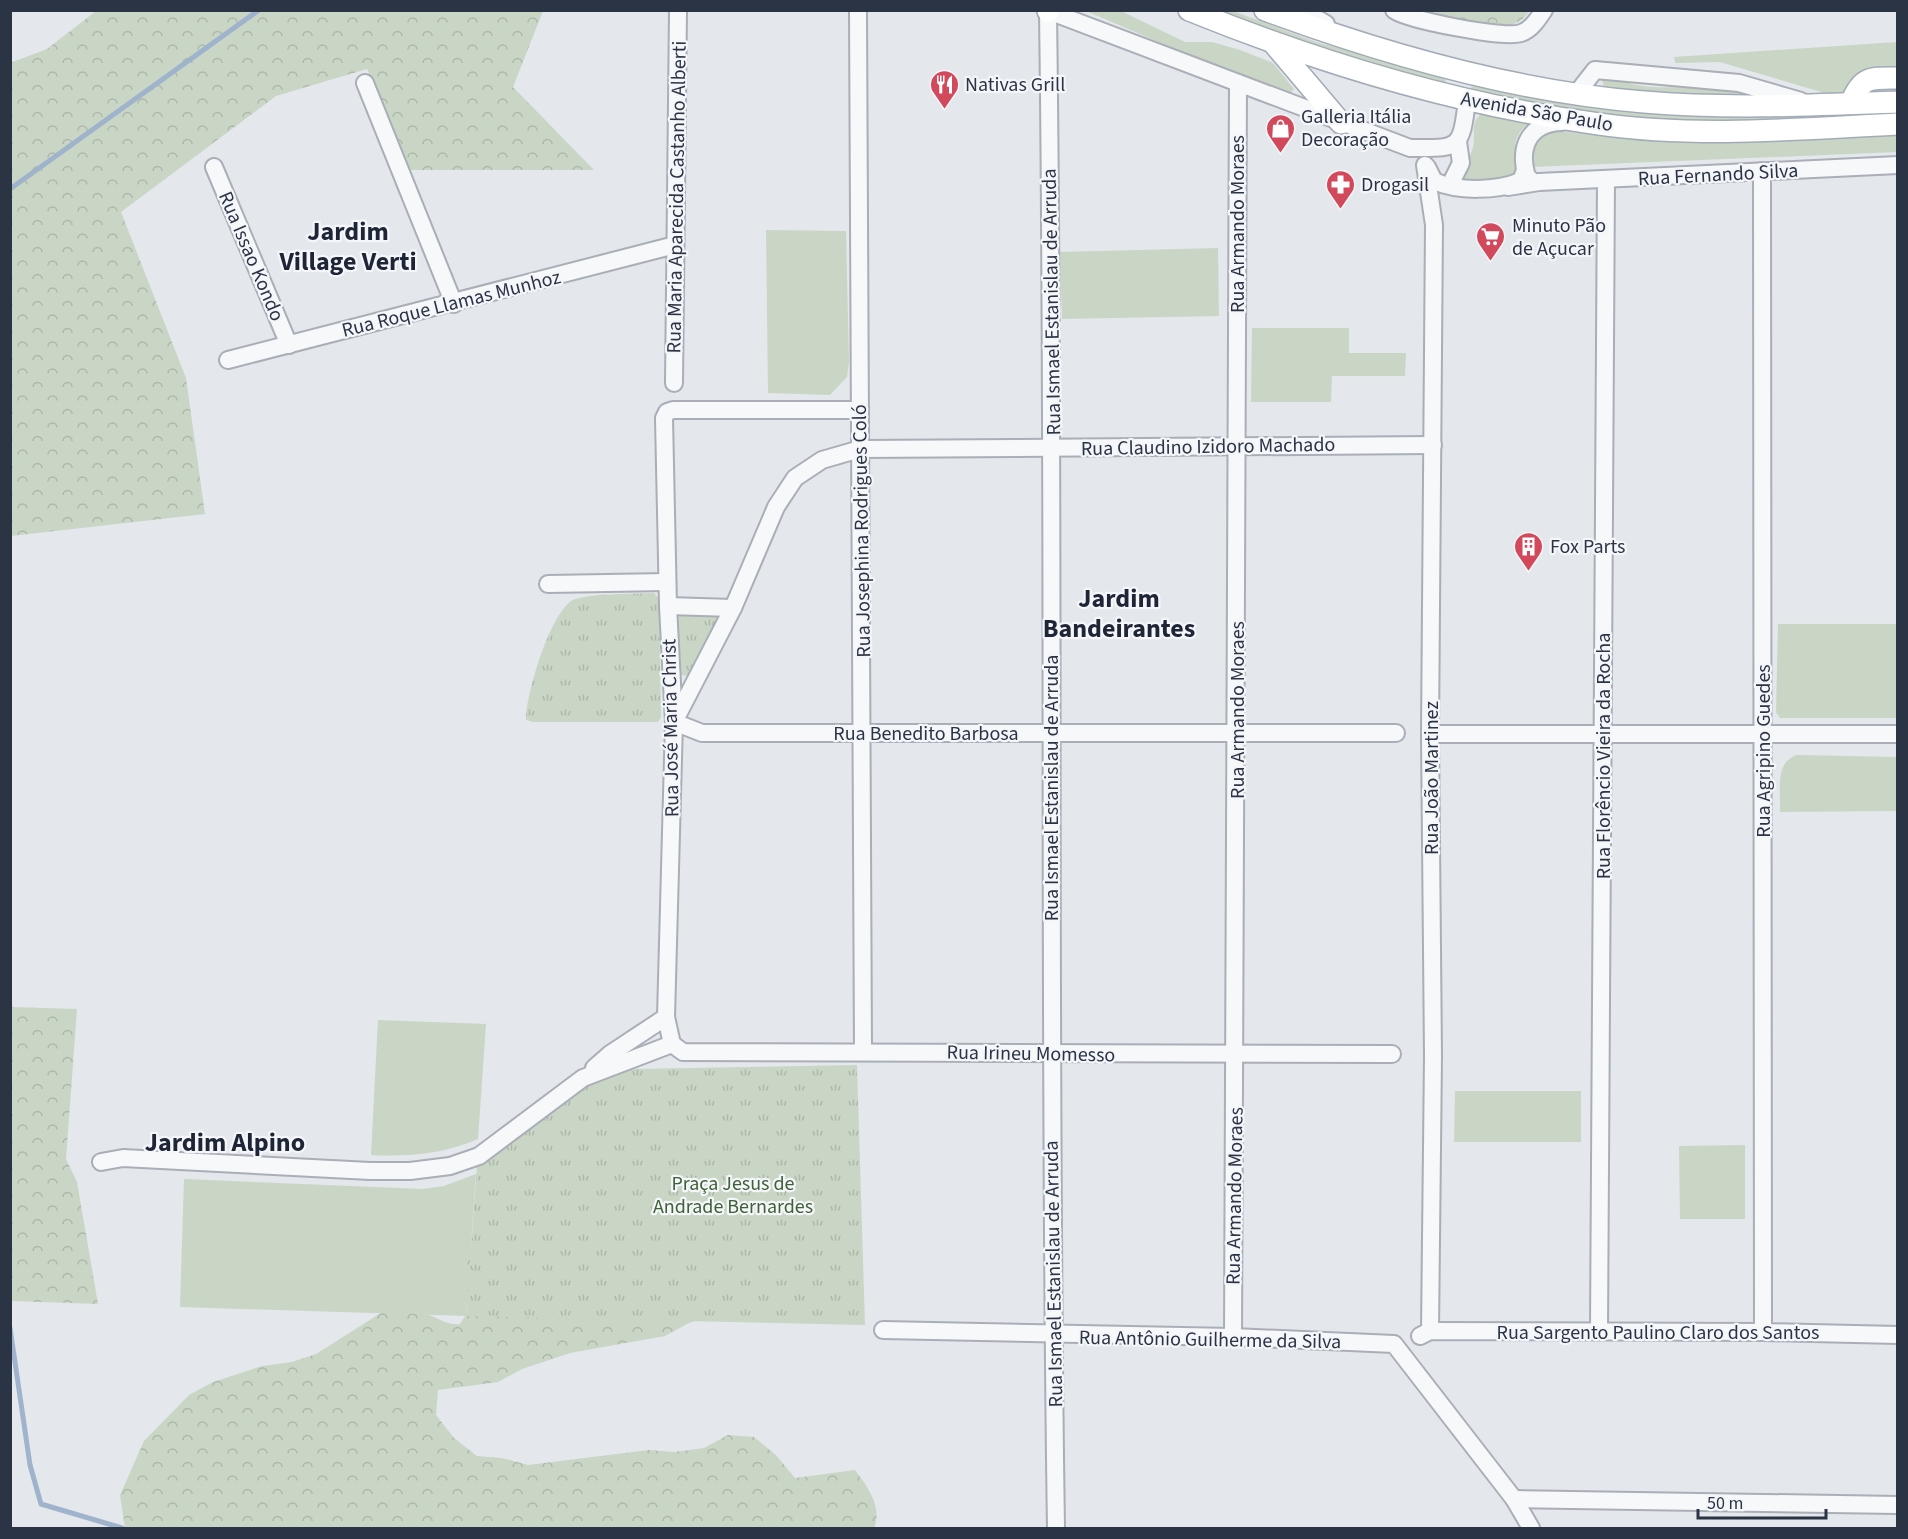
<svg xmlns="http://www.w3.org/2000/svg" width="1908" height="1539" font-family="'Source Sans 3',sans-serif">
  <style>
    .grass { fill: #c9d6c5 }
    .forest { fill: url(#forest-crowns) }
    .park { fill: url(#park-tufts) }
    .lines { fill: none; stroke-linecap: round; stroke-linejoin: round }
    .stream { stroke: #9fb4cc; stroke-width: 5 }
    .minor-casing { stroke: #a9aeb7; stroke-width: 20 }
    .major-casing { stroke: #a3abb8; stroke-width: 24 }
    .minor { stroke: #f7f8fa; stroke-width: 16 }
    .major { stroke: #fff; stroke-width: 21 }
    .labels { text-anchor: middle; stroke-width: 4.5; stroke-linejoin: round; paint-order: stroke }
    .poi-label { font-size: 20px; fill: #2b3445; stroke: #f4f6f9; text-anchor: start }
    .street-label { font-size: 20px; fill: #2b3445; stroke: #f4f6f9 }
    .park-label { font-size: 20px; fill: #3f6138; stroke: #f4f6f9 }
    .district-label { font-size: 26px; font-weight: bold; fill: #1d2536; stroke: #f4f6f9 }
  </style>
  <defs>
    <pattern id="forest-crowns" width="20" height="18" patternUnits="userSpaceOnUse" patternTransform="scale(1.5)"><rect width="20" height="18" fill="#c9d6c5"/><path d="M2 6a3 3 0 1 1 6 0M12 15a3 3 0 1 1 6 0" fill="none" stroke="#adb8ab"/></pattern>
    <pattern id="park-tufts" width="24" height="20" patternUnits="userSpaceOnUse" patternTransform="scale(1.5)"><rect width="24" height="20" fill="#c9d6c5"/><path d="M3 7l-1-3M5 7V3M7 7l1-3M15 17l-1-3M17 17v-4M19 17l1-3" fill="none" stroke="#adb8ab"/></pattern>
  </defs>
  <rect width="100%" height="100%" fill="#e4e7ec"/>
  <g class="grass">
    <polygon points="1086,11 1121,11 1185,42 1212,42 1240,50 1273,63 1294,89 1287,97"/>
    <polygon points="1206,11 1233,11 1316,42 1443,76 1446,82 1444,87 1313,51"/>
    <polygon points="1897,42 1897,91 1828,94 1720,62 1675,63 1674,57"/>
    <path d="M1606 78C1619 80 1631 84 1643 86 1668 90 1732 82 1749 98L1605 90 1602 80Z"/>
    <polygon points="1479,85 1897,110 1897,119 1783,124 1632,120 1470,94 1471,87"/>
    <path d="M1484 112 1533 119C1507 141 1517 146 1518 173 1501 184 1479 184 1459 178 1463 168 1471 156 1473 147 1476 133 1469 121 1484 112Z"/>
    <path d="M1557 131C1670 144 1784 137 1897 133V152L1531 167 1532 143 1544 133Z"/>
    <polygon points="766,230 846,231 849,362 847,377 830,395 768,393"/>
    <polygon points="1218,248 1219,316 1062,319 1060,252"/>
    <polygon points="1252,328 1349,328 1349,353 1406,353 1405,376 1332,376 1331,402 1251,402"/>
    <polygon points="1778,624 1897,624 1897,718 1780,718 1776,712"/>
    <path d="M1797 755 1897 757V811L1780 812C1781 791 1774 762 1797 755Z"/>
    <path d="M378 1020 486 1024 478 1139C443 1154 409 1157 371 1155Z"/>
    <polygon points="1455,1091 1581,1091 1581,1142 1454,1142"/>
    <polygon points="1745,1145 1745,1219 1680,1219 1679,1146"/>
    <polygon points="476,1174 466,1316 180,1307 184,1179 423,1189 444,1186"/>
  </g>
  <g class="forest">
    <polygon points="96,11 543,11 513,87 594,170 409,170 367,69 276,96 121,212 186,378 205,514 11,536 10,63 47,49"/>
    <path d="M1430 11H1529C1512 42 1456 18 1430 11Z"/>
    <polygon points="11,1007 77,1009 66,1159 77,1182 98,1304 11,1301"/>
    <path d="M478 1213 713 1315 689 1323 665 1336 570 1353 522 1369 498 1382 438 1390 436 1415 454 1438 477 1456 502 1458 528 1465 649 1450 674 1452 704 1448 728 1435 754 1437 776 1455 795 1478 855 1470C867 1486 883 1507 874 1528H125L120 1495 144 1441 189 1395 213 1382 262 1366 292 1362 316 1354 384 1311C398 1315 409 1313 423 1314 437 1315 444 1326 460 1324L470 1308 464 1295 463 1284Z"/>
  </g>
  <g class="park">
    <path d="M654 593 659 599 661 717 658 722H533L526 720C526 694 549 617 571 601 584 593 637 594 654 593Z"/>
    <polygon points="669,611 726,613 694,676 675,675"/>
    <polygon points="857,1065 865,1325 466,1316 477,1165 592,1081 634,1069"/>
  </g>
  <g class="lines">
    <g class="stream">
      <polyline points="10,189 259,10"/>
      <polyline points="10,1328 30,1465 41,1504 122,1528"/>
    </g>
    <defs>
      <g id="minor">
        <polyline points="858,10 863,1051"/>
        <path d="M1046 10 1410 148C1459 148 1461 151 1467 100"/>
        <polyline points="1302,10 1326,24"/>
        <path d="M1394 10C1408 20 1505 39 1521 33 1531 30 1538 19 1544 10"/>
        <path d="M1048 11C1055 517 1048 1023 1056 1528"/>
        <polyline points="365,83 454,304"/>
        <polyline points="1577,93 1595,70 1739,83 1801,101"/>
        <polyline points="1425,165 1434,225 1430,734 1433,1056 1430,1331"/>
        <polyline points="214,167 289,345"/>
        <path d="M1427 167 1434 181C1458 192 1497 191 1521 181L1525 170"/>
        <polyline points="1762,171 1763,1332"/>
        <path d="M1530 179 1527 177C1518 147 1529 123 1562 122"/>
        <polyline points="1450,185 1461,163 1458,142"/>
        <polyline points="1508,187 1539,182 1898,165"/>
        <polyline points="228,360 675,245"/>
        <polyline points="674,383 678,10"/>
        <polyline points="548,584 667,582"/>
        <polyline points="668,606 733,608"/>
        <polyline points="1396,733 702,733 674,722 733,608 776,507 795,478 822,460 860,449 1433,445"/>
        <polyline points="1430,734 1898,734"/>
        <polyline points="672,1044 666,1017 674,722 668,606 664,418 667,412 673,410 860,410"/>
        <polyline points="672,1044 683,1052 1392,1054"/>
        <polyline points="594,1068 610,1054 666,1017"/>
        <polyline points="101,1162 123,1158 370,1171 410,1171 450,1166 479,1156 583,1078 672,1044"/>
        <polyline points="883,1330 1233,1337 1394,1344 1514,1499 1531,1528"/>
        <polyline points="1599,1331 1606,180"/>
        <polyline points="1420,1336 1430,1331 1763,1332 1898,1335"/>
        <polyline points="1233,1337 1238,83"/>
        <polyline points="1514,1499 1898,1505"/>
      </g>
      <g id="major">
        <polyline points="1048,10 1048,11"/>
        <path d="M1189 10C1320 63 1459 105 1599 124 1697 138 1799 129 1898 124"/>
        <path d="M1265 10C1384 54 1517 92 1644 102 1728 109 1813 105 1898 102"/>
        <polyline points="1275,45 1341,123"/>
        <path d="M1851 103C1862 76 1870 78 1898 78"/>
      </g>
    </defs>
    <use href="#minor" class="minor-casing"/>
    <use href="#major" class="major-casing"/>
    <use href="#minor" class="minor"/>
    <use href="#major" class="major"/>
  </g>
  <defs>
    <symbol id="restaurant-pin" viewBox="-11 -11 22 30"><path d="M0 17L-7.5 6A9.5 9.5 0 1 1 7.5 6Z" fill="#d1495b" stroke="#f4f6f9"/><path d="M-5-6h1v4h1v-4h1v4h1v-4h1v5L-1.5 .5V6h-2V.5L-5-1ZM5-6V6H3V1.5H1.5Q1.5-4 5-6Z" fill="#fff"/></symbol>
    <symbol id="shop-pin" viewBox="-11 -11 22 30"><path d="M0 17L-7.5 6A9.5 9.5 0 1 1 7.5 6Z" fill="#d1495b" stroke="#f4f6f9"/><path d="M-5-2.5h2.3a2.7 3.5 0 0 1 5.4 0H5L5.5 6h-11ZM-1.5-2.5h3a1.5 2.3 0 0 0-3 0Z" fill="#fff"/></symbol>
    <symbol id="pharmacy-pin" viewBox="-11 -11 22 30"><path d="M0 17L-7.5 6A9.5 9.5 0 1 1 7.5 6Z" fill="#d1495b" stroke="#f4f6f9"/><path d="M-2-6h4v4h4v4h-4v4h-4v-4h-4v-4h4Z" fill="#fff"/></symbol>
    <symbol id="supermarket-pin" viewBox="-11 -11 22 30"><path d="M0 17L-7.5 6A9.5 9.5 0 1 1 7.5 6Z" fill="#d1495b" stroke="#f4f6f9"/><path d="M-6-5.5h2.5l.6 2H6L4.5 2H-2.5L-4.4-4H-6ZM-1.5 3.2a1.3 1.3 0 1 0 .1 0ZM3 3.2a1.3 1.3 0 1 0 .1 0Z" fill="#fff"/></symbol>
    <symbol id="building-pin" viewBox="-11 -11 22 30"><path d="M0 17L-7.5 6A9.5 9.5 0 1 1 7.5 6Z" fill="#d1495b" stroke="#f4f6f9"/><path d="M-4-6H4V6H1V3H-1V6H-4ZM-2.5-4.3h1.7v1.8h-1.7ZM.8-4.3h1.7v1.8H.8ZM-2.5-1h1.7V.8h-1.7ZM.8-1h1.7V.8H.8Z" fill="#fff"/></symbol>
  </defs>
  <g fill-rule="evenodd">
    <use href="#restaurant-pin" x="928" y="68" width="33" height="45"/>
    <use href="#shop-pin" x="1264" y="112" width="33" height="45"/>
    <use href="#pharmacy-pin" x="1324" y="168" width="33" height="45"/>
    <use href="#supermarket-pin" x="1474" y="220" width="33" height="45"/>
    <use href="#building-pin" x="1512" y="530" width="33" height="45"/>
  </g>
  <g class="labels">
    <g class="poi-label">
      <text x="965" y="91">Nativas Grill</text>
      <text x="1301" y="123">Galleria Itália<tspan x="1301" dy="23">Decoração</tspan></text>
      <text x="1361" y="191">Drogasil</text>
      <text x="1512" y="232">Minuto Pão<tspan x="1512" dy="23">de Açucar</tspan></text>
      <text x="1550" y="553">Fox Parts</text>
    </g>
    <g class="street-label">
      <text transform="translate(1537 111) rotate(10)" y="7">Avenida São Paulo</text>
      <text transform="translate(1718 174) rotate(-3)" y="7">Rua Fernando Silva</text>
      <text transform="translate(676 197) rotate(-89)" y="7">Rua Maria Aparecida Castanho Alberti</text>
      <text transform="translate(1237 224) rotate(-90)" y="7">Rua Armando Moraes</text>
      <text transform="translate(252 256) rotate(67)" y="7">Rua Issao Kondo</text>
      <text transform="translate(1051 302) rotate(-91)" y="7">Rua Ismael Estanislau de Arruda</text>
      <text transform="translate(451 303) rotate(-14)" y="7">Rua Roque Llamas Munhoz</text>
      <text transform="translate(1208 446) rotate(-1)" y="7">Rua Claudino Izidoro Machado</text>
      <text transform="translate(861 531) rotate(-91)" y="7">Rua Josephina Rodrigues Coló</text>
      <text transform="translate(1237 710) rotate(-90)" y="7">Rua Armando Moraes</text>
      <text transform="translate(670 728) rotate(-91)" y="7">Rua José Maria Christ</text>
      <text x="926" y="740">Rua Benedito Barbosa</text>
      <text transform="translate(1763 751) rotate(-90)" y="7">Rua Agripino Guedes</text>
      <text transform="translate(1603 756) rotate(-90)" y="7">Rua Florêncio Vieira da Rocha</text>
      <text transform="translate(1431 778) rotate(-90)" y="7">Rua João Martinez</text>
      <text transform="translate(1051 788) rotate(-90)" y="7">Rua Ismael Estanislau de Arruda</text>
      <text transform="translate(1031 1053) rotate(1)" y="7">Rua Irineu Momesso</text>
      <text transform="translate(1234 1196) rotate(-89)" y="7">Rua Armando Moraes</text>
      <text transform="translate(1053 1274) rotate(-91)" y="7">Rua Ismael Estanislau de Arruda</text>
      <text x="1658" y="1339">Rua Sargento Paulino Claro dos Santos</text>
      <text transform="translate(1210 1339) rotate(1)" y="7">Rua Antônio Guilherme da Silva</text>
    </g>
    <g class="park-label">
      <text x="733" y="1190">Praça Jesus de<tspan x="733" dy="23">Andrade Bernardes</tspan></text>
    </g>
    <g class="district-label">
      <text x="348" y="240">Jardim<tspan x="348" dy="30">Village Verti</tspan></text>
      <text x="1119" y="607">Jardim<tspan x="1119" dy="30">Bandeirantes</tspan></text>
      <text x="225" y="1151">Jardim Alpino</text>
    </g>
  </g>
  <rect width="1908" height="1539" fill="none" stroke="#2b3445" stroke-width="24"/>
  <path d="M1698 1509v9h128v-9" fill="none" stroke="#2b3445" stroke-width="3"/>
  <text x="1707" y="1509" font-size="18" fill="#2b3445" stroke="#f4f6f9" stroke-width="4.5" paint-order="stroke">50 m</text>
</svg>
